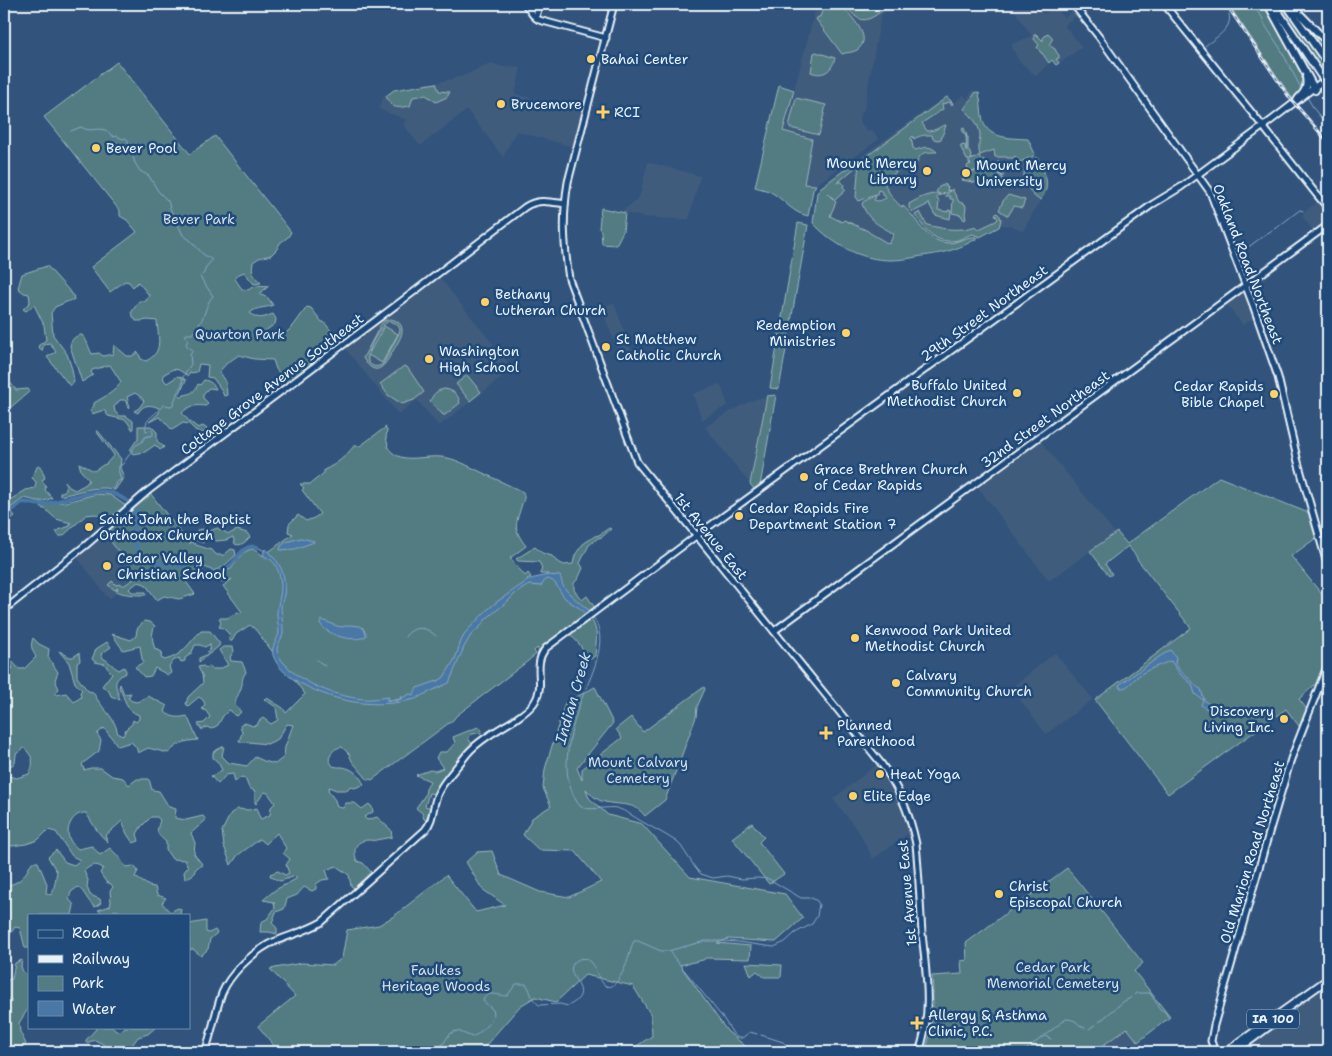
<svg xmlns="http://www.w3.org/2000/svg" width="1332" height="1056" font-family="'Shantell Sans',sans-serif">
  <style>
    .built { fill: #405b7d }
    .green { fill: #527b82; stroke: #9db6bd; fill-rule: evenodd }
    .water { fill: #4a78a6; stroke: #89a8c7 }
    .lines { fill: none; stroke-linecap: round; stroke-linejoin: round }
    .stream { stroke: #89a8c7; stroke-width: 1 }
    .river { stroke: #4a78a6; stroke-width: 4 }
    .major-casing { stroke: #e8f1f8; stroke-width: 9 }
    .highway-casing { stroke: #e8f1f8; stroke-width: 10 }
    .major { stroke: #1f4a7a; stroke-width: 5 }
    .highway { stroke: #1f4a7a; stroke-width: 6 }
    .rail-casing { stroke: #e8f1f8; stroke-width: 3 }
    .rail { stroke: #1f4a7a; stroke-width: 1; stroke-dasharray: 4; stroke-linecap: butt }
    .highway-bridge-casing { stroke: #e8f1f8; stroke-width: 10; stroke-linecap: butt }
    .highway-bridge { stroke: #1f4a7a; stroke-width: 6 }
    .poi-dot { fill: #ffd166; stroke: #1f4a7a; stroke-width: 2 }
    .labels { text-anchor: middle; stroke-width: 5; stroke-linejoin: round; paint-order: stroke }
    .shield { fill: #1f4a7a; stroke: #acbfd2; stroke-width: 1 }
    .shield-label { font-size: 12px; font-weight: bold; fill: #e8f1f8 }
    .poi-label { font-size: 14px; fill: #e8f1f8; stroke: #1f4a7a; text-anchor: start }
    .park-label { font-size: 14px; fill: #d2dfe6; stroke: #1f4a7a }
    .street-label { font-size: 14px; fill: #e8f1f8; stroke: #1f4a7a }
    .water-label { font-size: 15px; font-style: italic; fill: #d0dfec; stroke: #1f4a7a }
  </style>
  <rect width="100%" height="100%" fill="#32547c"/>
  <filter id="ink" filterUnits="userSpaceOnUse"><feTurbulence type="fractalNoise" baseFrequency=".02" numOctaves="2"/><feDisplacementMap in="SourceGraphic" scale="10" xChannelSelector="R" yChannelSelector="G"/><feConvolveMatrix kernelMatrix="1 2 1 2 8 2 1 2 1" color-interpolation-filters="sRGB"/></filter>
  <g filter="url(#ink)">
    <g class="built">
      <polygon points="817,4 890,4 892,7 881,15 864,109 859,118 859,121 868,132 872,130 879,139 816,185 804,184 783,131"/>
      <polygon points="1017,4 1036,4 1044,14 1054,6 1064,18 1075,9 1079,14 1064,25 1082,47 1056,66 1051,61 1036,76 1019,61 1013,50 1012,44 1032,36 1012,7"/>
      <polygon points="492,63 502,67 521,68 515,94 586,112 577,148 516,131 503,157 467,110 420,146 403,124 407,120 379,109 382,100 386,95 393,90 440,82 463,76"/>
      <polygon points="973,90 979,93 983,120 986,128 991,132 998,136 1028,139 1042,169 1047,184 1047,188 1023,231 1010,225 1002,225 965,245 950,251 892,260 882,260 852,252 837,244 826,236 813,223 817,193 820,188 823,184 947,95 954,103 964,95 967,99"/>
      <polygon points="648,162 700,176 689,219 673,219 643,217 621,212 634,202 640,195"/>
      <polygon points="1319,201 1328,211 1328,222 1315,233 1303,217 1304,212"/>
      <polygon points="439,277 513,369 439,426 417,400 398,414 345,348"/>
      <polygon points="1244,292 1254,318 1243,325 1227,305"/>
      <polygon points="614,303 633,355 621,359 601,307"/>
      <polygon points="720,384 728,405 702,420 693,394"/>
      <polygon points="767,396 750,484 705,427 740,406 756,399"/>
      <polygon points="1038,438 1115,533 1049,581 975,483"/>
      <polygon points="104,533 138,576 109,599 77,557"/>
      <polygon points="1055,653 1092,698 1092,700 1046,734 1011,688"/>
      <polygon points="880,762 890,776 913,831 906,835 873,859 859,832 833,799"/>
      <polygon points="1328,984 1328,1052 1234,1052 1271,1026"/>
      <polygon points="1127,1028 1146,1052 1094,1052"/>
    </g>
    <g class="green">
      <path d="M836 4 843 7 846 10C854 20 873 39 857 50 852 53 847 52 842 54L816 19 818 17H820C822 9 827 5 836 4Z"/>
      <path d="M844 4H884L887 7C866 23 861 26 844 4Z"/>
      <polygon points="1228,4 1266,4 1304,77 1305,85 1294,101"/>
      <polygon points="1276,4 1282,4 1328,70 1328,75 1326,77"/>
      <polygon points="1048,33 1053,38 1049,45 1055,49 1057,53 1059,55 1059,58 1056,59 1059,63 1056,65 1052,60 1049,63 1042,53 1041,53 1037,47 1039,45 1034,39 1034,35 1036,34 1043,41 1043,38"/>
      <path d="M816 52 835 58C832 71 823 77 811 72L814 53Z"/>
      <path d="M117 62 190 154 215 136 291 232 288 237 280 243 277 249 271 255 259 258 253 262C251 273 253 275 261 283L254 284 244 272 237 275 235 279 242 289 248 290C255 285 261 285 269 286L259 294 268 298 273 305C264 309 258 306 250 313 258 321 265 317 273 314L276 319 275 324 265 331C270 337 274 338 281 338L294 325 307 307 311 308 322 322H324L341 343 287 383 276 369 273 360 254 359 239 355 227 363 219 372 226 383 227 395 224 396 221 389 213 378 207 377 208 365 199 364 197 372 190 373 188 376 179 370 173 369 163 375 164 380 167 383 178 376 186 380 179 395 181 398 184 395C192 394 195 391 198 384L200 385 204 380C209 381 213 383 216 389L209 388 203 394V398L208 403 206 406C197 405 189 405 182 413L189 421 198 428 203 426 215 435 234 423 233 426 217 438 195 430 189 424 183 423 172 430 164 421 159 417 149 422 159 413V408C150 404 143 404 138 413L134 411 139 408 144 401 141 397 135 393 127 397 130 407 129 408 127 406 126 401 124 400H120L114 407 115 412 120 416H126L133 421V430L126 420 108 416 104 410 92 414 90 410 94 406V403C105 396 114 393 121 382L110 365 92 370 91 372 93 375 82 382 70 346C71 339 76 335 82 335 88 341 88 347 92 354L99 353 103 356 113 354 114 345 127 356H132L138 352 141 359 146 361C164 352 158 338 157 321L148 320 141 321H136L131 313 139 301H146L149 295 138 282 133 287 129 282 125 281 110 292 91 267 137 232 127 220 120 216V211L44 117Z"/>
      <path d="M436 83 439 91 450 92 447 97 436 102 426 95 413 97 410 106C396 108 393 110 386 96L394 90Z"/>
      <path d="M779 85 794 90 783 131 812 139 804 184 816 185 813 190 808 216C793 213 786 202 774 194 769 190 761 189 755 187Z"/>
      <path d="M976 92 979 93C981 102 981 112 983 121 988 139 1012 138 1028 139L1035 154 1032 157 1020 162 1015 156 1013 158H1007V157H995L994 150 980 155C978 149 979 144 980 138 981 127 973 117 964 109Z"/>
      <path d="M947 97 953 103 952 105 950 102 942 104 943 109 922 123 927 131C937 131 939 126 946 125L941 139 938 140 933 139 932 135C925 135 920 135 914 139L913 136 911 138 913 148 916 150C924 147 930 145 937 152 933 152 928 152 924 153 916 157 918 166 912 171L908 162 884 182C888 192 893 200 902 207L903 206C919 219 923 241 948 243 958 243 966 236 976 237V239C957 250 944 253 922 256 912 258 901 260 891 260 860 260 834 245 813 223L817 193 820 188 854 163 856 165V167L837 183 841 181 844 185 843 187 846 190 835 200 827 193 836 202 830 216 842 222 844 220 868 231 870 233 889 244 894 234C878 224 869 222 862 204L863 202 874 196 876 197 874 200C879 202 882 200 886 198L881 191 878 190 877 194C870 195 866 199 859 201L856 197 859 162Z"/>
      <polygon points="796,98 826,105 819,135 790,128 789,126"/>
      <polygon points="964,128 967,136 966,137 968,137 968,150 967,151 969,151 972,158 970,160 976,158 979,155 981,160 983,159 992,166 997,164 999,161 1000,163 1009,162 1012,165 1003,170 1003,177 1001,175 998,174 1003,178 1003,181 987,185 962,180 964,179 963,177 980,169 969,173 967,167 968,165 971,164 969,163 969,160 967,160 960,146 965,145 966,151 967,151 966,137 962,129"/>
      <path d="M1037 157C1044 172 1053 185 1040 200 1032 197 1028 187 1024 180H1028L1029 177H1027L1024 179C1023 168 1028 162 1037 157Z"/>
      <path d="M946 184 947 187 948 186 947 191 950 190 946 193H943L944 194 937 196V199L939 201 938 210 948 212V210L951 211 950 219 935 215 929 204H927V205L913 212 909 208V204C919 198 929 193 940 194L936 192 939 187Z"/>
      <polygon points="952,189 959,202 965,204 966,207 965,214 966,219 964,220 961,215 952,213 953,199 950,199 950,196 945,196"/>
      <polygon points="1008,195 1025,200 1022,208 1014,206 1008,216 999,210 1003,201"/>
      <polygon points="601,208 625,213 623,231 616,245 602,244 601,231 599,228"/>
      <path d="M920 212 927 225C944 229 959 232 976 226L979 229 996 221 998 219 995 214 997 213 1000 216 1001 220 999 227 980 237 973 234C968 235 963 238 958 240 936 245 926 231 915 215Z"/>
      <polygon points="798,223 808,225 779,389 770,388"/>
      <polygon points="47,266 73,295 74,300 71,300 55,307 51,313 53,335 67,354 72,369 74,381 70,386 47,357 56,352 50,343 44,344 42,351 38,346 46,340 44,325 34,305 26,311 23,309 30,302 29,294 24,293 18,288 22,274"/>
      <path d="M390 319C396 320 401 322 402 329 403 336 396 345 393 351 384 367 376 379 363 358L380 326 384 321ZM389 321 397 324 400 329 399 333 383 364C377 368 371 367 368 361 366 352 380 325 389 321Z"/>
      <polygon points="384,326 398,334 382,363 368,355"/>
      <polygon points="404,366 407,367 424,392 414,400 402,404 388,395 380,384"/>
      <polygon points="4,374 16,390 28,389 30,391 4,413"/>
      <polygon points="467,375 481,392 470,401 456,384"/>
      <path d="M445 389C454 391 458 394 460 403L445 415H443L430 401C434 393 437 390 445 389Z"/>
      <polygon points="776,395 760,486 754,489 750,484 767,396"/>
      <polygon points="138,426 151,426 157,432 157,441 164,447 160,450 155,445 145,452 133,454 130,450 138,438"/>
      <path d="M386 427 385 429 387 430 386 438 388 445 387 446C399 466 421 455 441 457 455 458 468 466 481 472 495 479 509 485 523 492 525 497 524 499 522 504 516 524 512 528 526 546L510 558 525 576 528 573 531 577 527 579 532 586 548 574H540L542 568 539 562 518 561 516 559 535 547 542 553 552 556 556 561 564 565 573 564 575 555 583 544 595 536 599 535 609 528 611 529 602 537 598 538 589 545 580 563 583 568 578 579 574 583V590L582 600 587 596 595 608 571 625 539 651 537 648 534 651 536 654 528 661 456 716 453 720 372 780 370 779 368 780 352 761 349 754 342 747C334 748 332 751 329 759 330 761 331 764 333 766 336 767 339 767 342 767 352 768 360 775 364 785L354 788 350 786 347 790H336L329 787 328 791 335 800 337 807 343 808 346 803H355L362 809 369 804 372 807 373 812 364 817 367 820 377 817 391 830 392 837C387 838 381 839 376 840 373 841 371 840 368 840 354 841 353 851 357 861L363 863 371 872 354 888 351 886 349 875 336 866 326 870 329 879 322 880 316 884V889L312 891 304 887 297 895 287 899 284 909 276 912 272 923 277 928V934L269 932H260L261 922 267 919 275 908 274 902 263 900 275 890 296 879V876L280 881 271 877 270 874 278 871 285 875 289 873 286 865 290 859 283 853 286 848 277 833 266 844 260 839 238 855 231 865 224 846 222 831 231 813 238 809 249 810 257 808 258 814 261 819 270 815 271 807 275 803 268 793 264 792 256 804 255 803V791L249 788 245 778 241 777 235 782 233 774 226 775 218 784 216 782 211 776 216 774 222 770 218 762 213 758V752L224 746 222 756 229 763 247 766 255 757 264 761 275 764 284 757 285 747 293 725 287 724 278 739 267 744 239 741 242 733 240 725 245 723 253 726 257 725 259 721 263 718 271 724 278 720 276 707 264 699 267 698 283 708 286 713 305 694 255 629 250 625 236 634 232 641H230L229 634 223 628 219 627 221 623 219 618H227L238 612 241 613 242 612 223 586 232 579 227 582 219 581 215 575 231 569 243 553 251 549 256 550 263 556 293 534 288 532 289 524 298 515 306 521 314 518 320 514 302 490 304 488 300 484H310L324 473V470C337 464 345 457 354 446H360Z"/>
      <path d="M96 431H98L121 459 120 468 124 477 115 490C99 484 76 493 60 496V493L66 490 65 481 69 487 75 490 86 484 89 480 81 471 79 463 94 471 103 465 106 464 114 455Z"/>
      <path d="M38 465 41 467 45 478 42 480 46 487 45 490 52 498C40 504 35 500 24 498L9 509 15 516 4 524V507L6 504 4 501V494L10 500 26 490 35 488 36 482 32 478Z"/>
      <polygon points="1219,477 1311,514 1319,536 1291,556 1328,602 1328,664 1322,678 1299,699 1309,712 1302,730 1286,709 1168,794 1095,700 1191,628 1137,559 1136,556 1128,546 1105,564 1112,574 1109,576 1090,551 1117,532 1127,544"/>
      <path d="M150 493 190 544 191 541 196 545 211 550 217 555H224L231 549 235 550 236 555 223 567 213 571 205 567 202 571 196 572V570L184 579 195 594 179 599 164 596 157 600 145 584 138 582 129 589 132 592H146V595C136 595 125 595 116 591L118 588 115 590 108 585 112 581 116 585 121 584 123 586 137 577 131 569 130 566 104 533Z"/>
      <polygon points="96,494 110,495 126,506 107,520 96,514 86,515 63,536 59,536 56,531 70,526 71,523 56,519 45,509 43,509 39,503 66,502"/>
      <path d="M217 528 229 534 237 530 247 533 250 537C246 541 241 547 235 544L233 537 226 540 216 541 213 536 204 537 203 543 193 539 197 530 203 529 210 531Z"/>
      <path d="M591 619C599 630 596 642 595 656L588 661 580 645 570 634Z"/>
      <path d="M144 621 150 622 155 626C151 634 152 640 155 649L162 652 161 658 165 660C184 655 188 643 201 631H210L220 644 218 647 199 662V658C205 656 211 652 210 644L205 647 200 645H195L191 654 185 658V661L181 662 179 658 173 661 169 666 171 673 168 675 155 668 151 676 144 677 135 667 144 662 142 659 140 646 123 650 112 634 131 640 136 636 137 629Z"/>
      <path d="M33 638 39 644 49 649 48 657 58 672 55 680 59 689 54 693 57 695 66 693 74 702 81 697 80 692 82 690 75 683 69 663 59 651 70 657H73L79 653 80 661 77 663V677L88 691 93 692C101 709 114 714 118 734L123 736 126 729 132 724 133 720 136 722 139 719V715C126 711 125 698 119 688L120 684 124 694 131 693 128 698 132 701 137 702 148 696 167 706 165 712C172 718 179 718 187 716L198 740C183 741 179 743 168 753L148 748 138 753 136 747 131 742 118 746 104 728 97 734 101 740 99 751 82 764 84 770 91 768H101L112 776 123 778 129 785 137 779H149L152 790 159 791 169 807 176 809 175 818 186 820 203 816 206 820 191 833 195 843 194 854 202 864V866H199L195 870 194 874 185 879 184 872 188 867 185 860 172 859 166 850V842C156 833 156 833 160 820L157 817H151L141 827 137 834 139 841 133 843 127 834 122 821 105 836 108 842C98 834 93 824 86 813 73 812 64 829 70 840 71 843 76 847 78 849L92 846 100 855 110 848 117 855 126 867 134 866 138 871 135 877 149 886 155 887 157 895 166 898 162 903 170 912 178 908 181 909 180 915H125L124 913 115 910C107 915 105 916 98 910L110 906 111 902 110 891 113 887 111 884 106 882 100 873 103 868C95 863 91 865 84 871L88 880 87 887 90 895 100 899 101 903 95 907C86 900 86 893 78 887L71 892 69 899 74 905 72 915H29V948H25L20 928 15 927 9 936 10 948 5 949 4 886C21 883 24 877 32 862H38L47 884 46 893 51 895C55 888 55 880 57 872L48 857 56 850 65 862 74 865 80 860 72 856 56 832 48 830 38 840 26 844 4 847V775L17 778 29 774C35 763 33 756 24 748L16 754 15 763 9 767V773L4 772V761L5 760 4 757V728L7 723 4 716V666L12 669 13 668 10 663H4V654L11 660 19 669H24L36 657C32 650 30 646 33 638Z"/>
      <path d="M107 642 111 647 101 654 103 658C109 661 113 667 119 670L124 667 126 671V673C109 681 118 688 120 700L111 696 109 691 102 686 112 673 108 669 105 664 95 662 92 659 96 649Z"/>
      <path d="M223 647H233L234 651 230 657 231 661 242 662 246 672C240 681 244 680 241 688 239 695 235 698 235 705L241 712 237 716 234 715 231 711 229 710 223 716 218 725 211 729 207 727 202 730 198 724 204 723 210 717 206 711 202 709 205 704 203 700 199 697 188 706 186 704 188 697 203 683 202 675 198 667 203 666 206 668 210 666 212 669H219L228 665 219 650Z"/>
      <path d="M595 687 613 723 577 768 582 780V769L622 738 616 729 631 717 643 732 704 687 705 689 697 707 696 717 665 800 645 816C633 801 622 806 605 802 598 801 591 795 586 789L589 798 608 815 642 824 690 877 785 894 803 918 776 942 728 939 717 943 751 946 750 959 706 958 703 960 680 965 727 1031 744 1045 749 1052H627L652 1036 651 1015 633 986 585 975 556 1002 535 997 520 1006 480 1052H279L258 1026 295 996 270 969 302 963 333 965 342 958 347 930 379 925 394 916 446 875 476 912 505 905 482 889 466 862 477 852 492 851 501 875 540 892 569 897 601 882 575 851 539 850 523 835 532 818 551 806 543 788 545 769 565 703Z"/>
      <polygon points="478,727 482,730 481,733 472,734 468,738 472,744 439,783 436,794 429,793 425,806 432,808 429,822 424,819 422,813 416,808 425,795 426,789 430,781 416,775 430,770 435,771 443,768 436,758 439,752 447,752 455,743 453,737"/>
      <polygon points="752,823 764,837 759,842 784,874 769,884 732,838"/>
      <path d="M1067 868 1143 963 1134 971 1170 1017 1138 1042 1127 1028 1094 1052H925C934 1027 934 1003 932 976L962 974 961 961 967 960 966 943Z"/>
      <polygon points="206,921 206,932 209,933 215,930 217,933 210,939 208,949 201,956 193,949 189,950 189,924"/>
      <polygon points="22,960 21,966 23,972 29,976 29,1007 19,1023 20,1032 26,1044 21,1050 23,1052 4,1052 4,1043 8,1040 4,1034 4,1004 11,1003 11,999 4,998 7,995 4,991 4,980 12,979 15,963"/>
      <polygon points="746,963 782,965 781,977 764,977 757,971 751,976"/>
      <polygon points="96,1027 112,1027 116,1031 123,1030 124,1027 156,1027 148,1034 138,1037 130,1048 135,1052 107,1052 107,1050 103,1044 95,1040 86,1043 86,1040 96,1029"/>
    </g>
    <g class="water">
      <polygon points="301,538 314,541 314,542 295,549 280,550 281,546 286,542"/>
      <path d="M265 549C270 552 269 554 273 557 282 565 287 582 284 595 283 600 281 604 281 610 282 617 283 625 283 633 282 639 277 644 277 650 278 655 281 660 284 663 303 685 335 696 363 699 371 700 380 698 389 697L387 700 397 701 400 699 401 696 402 698 410 694 413 695 417 688 440 680 444 677 455 659 461 641 466 632 487 610 498 601 530 579 548 575 560 576C562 580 561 583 564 587 567 593 585 607 591 612L587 615C581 607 571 604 565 598 558 591 557 579 546 579L541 586 529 585 517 592 508 601 486 619 480 627 471 635 464 647 449 683C441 687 433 690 425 694 422 695 418 698 415 699 376 709 337 703 302 684 290 678 277 668 273 655 271 646 277 641 279 633 279 626 277 621 277 614 277 608 279 602 280 596 283 583 279 560 265 557L263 554Z"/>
      <path d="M322 620 337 626 342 627 349 625 360 626 363 628 366 633V636C356 643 326 636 320 623Z"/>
      <path d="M1170 650 1176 657 1175 663C1181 673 1184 674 1192 681 1195 685 1196 687 1201 689L1204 700 1210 705V708L1207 709 1201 705 1203 700 1195 694 1192 684 1180 674 1171 661C1162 664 1146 670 1138 676 1132 681 1128 689 1120 688L1119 685 1159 657Z"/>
    </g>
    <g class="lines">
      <g class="stream">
        <polyline points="1251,4 1262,17 1265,25 1280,48 1302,90"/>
        <polyline points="1237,7 1237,4"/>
        <polyline points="1234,11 1235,9"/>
        <path d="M1205 46C1216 37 1233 29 1229 14"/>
        <polyline points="1307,97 1314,109 1328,127"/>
        <path d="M71 131 81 127C91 133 96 127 105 130 109 131 110 135 114 137L116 136 123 139 125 138 128 140V142L135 163 140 171 149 176 158 191 168 201 170 208 183 235 190 240 203 254 212 260 206 267 204 273 202 275"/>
        <polyline points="1239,254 1266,234 1279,226 1297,212 1300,210 1303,211"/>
        <path d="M188 347 186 344 188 340 186 337V334H192C197 328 201 322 204 315 207 307 207 303 213 296L200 277"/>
        <path d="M112 493 116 482 121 480 118 469 120 465H122L136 445 142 442 145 437 153 435V432L152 430 146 431C143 418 157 415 163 405L171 406 173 405 178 391 182 385 183 377 191 364 190 355 193 350 190 348"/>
        <polyline points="257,547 265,551"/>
        <path d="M405 637C413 625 426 626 436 636"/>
        <polyline points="317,660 325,666"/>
        <polyline points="386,700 402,699"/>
        <polyline points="671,951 672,955 681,966 723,1018 734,1035 738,1038 742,1038 750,1032 757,1034"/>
        <polyline points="1134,995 1136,993 1150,993 1160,1009 1165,1012 1168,1017"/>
        <polyline points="1099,1022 1123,1002 1132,997"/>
        <polyline points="1089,1029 1096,1024"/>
        <polyline points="761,1035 783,1042 788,1047 796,1052"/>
        <polyline points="1045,1036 1051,1039"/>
        <path d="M415 1052 427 1047H438L443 1044 449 1035 453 1032 458 1031 472 1037C481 1033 490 1023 494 1014L493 1010 483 1001C487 989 498 996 507 996L516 984H526C532 991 529 997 539 1005L560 1004 568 1006C598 991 564 978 573 964 574 962 577 960 579 959 597 953 597 992 612 986 619 982 627 964 629 956 631 951 631 946 634 941H638L661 951H668L705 941H718L738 942 774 947 785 942 795 933 812 924 817 916 819 904 817 901 812 898H801L769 879 757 878 742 879 727 876 713 878 701 874 696 869 681 846 677 842C665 834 653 828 641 821 633 816 626 811 617 808 608 806 586 812 580 806 576 802 573 794 571 789 561 764 572 727 580 703 589 679 612 640 592 616"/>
        <polyline points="819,1052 826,1050 831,1050 834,1052"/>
        <path d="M1023 1052 1066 1019C1078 1019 1076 1025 1085 1028"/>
      </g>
      <path class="river" d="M4 517 22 502C30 502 37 506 45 504 62 501 96 487 112 493 119 496 130 501 134 507 138 513 134 523 134 529 130 559 156 565 180 565L183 567 189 574C202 576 219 575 230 566 239 558 242 544 257 547"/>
      <defs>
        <g id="major">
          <polyline points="525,4 533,15 539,20 606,38"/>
          <path d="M614 4 568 182C562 218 564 244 569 279L637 462 880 762C899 787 910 814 916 844 919 874 920 904 922 933 926 973 933 1013 919 1052"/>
          <polyline points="1073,4 1099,37 1210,192 1253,305 1278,377 1298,462 1328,567"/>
          <polyline points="1164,4 1261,124 1317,195 1328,208"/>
          <polyline points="536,18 539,4"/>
          <path d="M4 610 86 545 148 491 415 291 525 207C538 198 551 202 565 204"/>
          <polyline points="774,631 1328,225"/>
          <path d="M205 1052C212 1033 215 1012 222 993 230 974 251 954 269 944 286 936 305 932 322 922L425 830C435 819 432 803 439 791 445 779 459 765 467 754 479 740 498 730 514 720 521 715 529 710 534 703 547 684 531 666 546 648L696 536 1153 204 1181 187 1273 119 1328 77"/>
          <polyline points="1215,1052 1211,1041 1214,1025 1271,826 1291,759 1328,664"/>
        </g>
        <g id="highway">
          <polyline points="1268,4 1315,90"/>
          <polyline points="1273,4 1320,74"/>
          <polyline points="1286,4 1328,64"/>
          <polyline points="1290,4 1328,43"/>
          <path d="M1298 99C1305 92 1308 87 1306 77"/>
          <polyline points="1237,1050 1279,1019"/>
          <polyline points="1226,1052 1328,979"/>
        </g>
      </defs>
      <use href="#major" class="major-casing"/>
      <use href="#highway" class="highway-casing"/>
      <use href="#major" class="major"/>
      <use href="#highway" class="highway"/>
      <defs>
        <polyline id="rail" points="1226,4 1289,97 1328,142"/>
      </defs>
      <use href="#rail" class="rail-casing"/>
      <use href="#rail" class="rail"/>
      <defs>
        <polyline id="highway-bridge" points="1320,74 1328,85"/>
      </defs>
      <use href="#highway-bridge" class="highway-bridge-casing"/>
      <use href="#highway-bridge" class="highway-bridge"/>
    </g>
  </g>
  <g class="poi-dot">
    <circle cx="591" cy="59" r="5"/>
    <circle cx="501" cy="104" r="5"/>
    <path d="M600.5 104.5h5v5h5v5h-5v5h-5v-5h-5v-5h5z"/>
    <circle cx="96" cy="148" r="5"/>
    <circle cx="927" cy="171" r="5"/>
    <circle cx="966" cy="173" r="5"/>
    <circle cx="485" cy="302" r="5"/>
    <circle cx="846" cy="333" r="5"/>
    <circle cx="606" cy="347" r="5"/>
    <circle cx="429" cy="359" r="5"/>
    <circle cx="1017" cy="393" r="5"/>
    <circle cx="1274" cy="394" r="5"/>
    <circle cx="804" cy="477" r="5"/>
    <circle cx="739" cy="516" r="5"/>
    <circle cx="89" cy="527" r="5"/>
    <circle cx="107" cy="566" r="5"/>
    <circle cx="855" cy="638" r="5"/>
    <circle cx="896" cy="683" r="5"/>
    <circle cx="1284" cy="719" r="5"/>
    <path d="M823.5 725.5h5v5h5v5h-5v5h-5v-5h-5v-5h5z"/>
    <circle cx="880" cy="774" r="5"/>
    <circle cx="853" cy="796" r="5"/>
    <circle cx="999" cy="894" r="5"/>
    <path d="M914.5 1015.5h5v5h5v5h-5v5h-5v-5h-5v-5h5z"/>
  </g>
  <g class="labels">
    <rect class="shield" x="1247" y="1009.5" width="52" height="19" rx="4"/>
    <g class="shield-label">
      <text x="1273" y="1023">IA 100</text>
    </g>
    <g class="poi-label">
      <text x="601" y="64">Bahai Center</text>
      <text x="511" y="109">Brucemore</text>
      <text x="614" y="117">RCI</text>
      <text x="106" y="153">Bever Pool</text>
      <text x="917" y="168" text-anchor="end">Mount Mercy<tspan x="917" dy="16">Library</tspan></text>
      <text x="976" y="170">Mount Mercy<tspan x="976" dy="16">University</tspan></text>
      <text x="495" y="299">Bethany<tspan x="495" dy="16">Lutheran Church</tspan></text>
      <text x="836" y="330" text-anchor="end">Redemption<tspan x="836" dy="16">Ministries</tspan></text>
      <text x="616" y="344">St Matthew<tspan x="616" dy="16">Catholic Church</tspan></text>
      <text x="439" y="356">Washington<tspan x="439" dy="16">High School</tspan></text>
      <text x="1007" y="390" text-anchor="end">Buffalo United<tspan x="1007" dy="16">Methodist Church</tspan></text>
      <text x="1264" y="391" text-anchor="end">Cedar Rapids<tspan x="1264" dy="16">Bible Chapel</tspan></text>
      <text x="814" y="474">Grace Brethren Church<tspan x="814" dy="16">of Cedar Rapids</tspan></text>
      <text x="749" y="513">Cedar Rapids Fire<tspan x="749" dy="16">Department Station 7</tspan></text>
      <text x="99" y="524">Saint John the Baptist<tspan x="99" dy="16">Orthodox Church</tspan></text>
      <text x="117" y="563">Cedar Valley<tspan x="117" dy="16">Christian School</tspan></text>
      <text x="865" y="635">Kenwood Park United<tspan x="865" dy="16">Methodist Church</tspan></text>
      <text x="906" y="680">Calvary<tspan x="906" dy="16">Community Church</tspan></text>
      <text x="1274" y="716" text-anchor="end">Discovery<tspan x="1274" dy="16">Living Inc.</tspan></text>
      <text x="837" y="730">Planned<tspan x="837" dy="16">Parenthood</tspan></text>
      <text x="890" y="779">Heat Yoga</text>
      <text x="863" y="801">Elite Edge</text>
      <text x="1009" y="891">Christ<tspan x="1009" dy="16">Episcopal Church</tspan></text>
      <text x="928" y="1020">Allergy &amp; Asthma<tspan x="928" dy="16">Clinic, P.C.</tspan></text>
    </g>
    <g class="park-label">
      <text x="199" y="224">Bever Park</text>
      <text x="240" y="339">Quarton Park</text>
      <text x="638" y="767">Mount Calvary<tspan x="638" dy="16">Cemetery</tspan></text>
      <text x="1053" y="972">Cedar Park<tspan x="1053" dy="16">Memorial Cemetery</tspan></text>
      <text x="436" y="975">Faulkes<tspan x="436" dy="16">Heritage Woods</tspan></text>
    </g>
    <g class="street-label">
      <text transform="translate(1248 264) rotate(69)" y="5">Oakland Road Northeast</text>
      <text transform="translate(984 313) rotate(-36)" y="5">29th Street Northeast</text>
      <text transform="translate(272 384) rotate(-37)" y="5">Cottage Grove Avenue Southeast</text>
      <text transform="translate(1045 419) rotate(-36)" y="5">32nd Street Northeast</text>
      <text transform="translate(711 536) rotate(51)" y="5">1st Avenue East</text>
      <text transform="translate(1252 852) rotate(-73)" y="5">Old Marion Road Northeast</text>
      <text transform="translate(907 893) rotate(-95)" y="5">1st Avenue East</text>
    </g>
    <g class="water-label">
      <text transform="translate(573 698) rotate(-74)" y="5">Indian Creek</text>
    </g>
  </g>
  <rect width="1332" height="1056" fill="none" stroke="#1f4a7a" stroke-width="20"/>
  <rect x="10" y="10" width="1312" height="1036" fill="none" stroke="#e8f1f8" stroke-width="2" filter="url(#ink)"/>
  <rect x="28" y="914" width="162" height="115" fill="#1f4a7a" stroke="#6f8dac"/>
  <rect x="38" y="930" width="25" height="8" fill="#1f4a7a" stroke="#6f8dac"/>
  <text x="72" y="938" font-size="15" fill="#e8f1f8">Road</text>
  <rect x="38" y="955" width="25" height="8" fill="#e8f1f8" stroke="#6f8dac"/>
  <text x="72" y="964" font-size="15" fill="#e8f1f8">Railway</text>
  <rect x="38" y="976" width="25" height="15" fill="#527b82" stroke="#6f8dac"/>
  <text x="72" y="988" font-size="15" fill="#e8f1f8">Park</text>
  <rect x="38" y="1001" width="25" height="15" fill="#4a78a6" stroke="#6f8dac"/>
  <text x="72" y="1014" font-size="15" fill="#e8f1f8">Water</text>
</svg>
